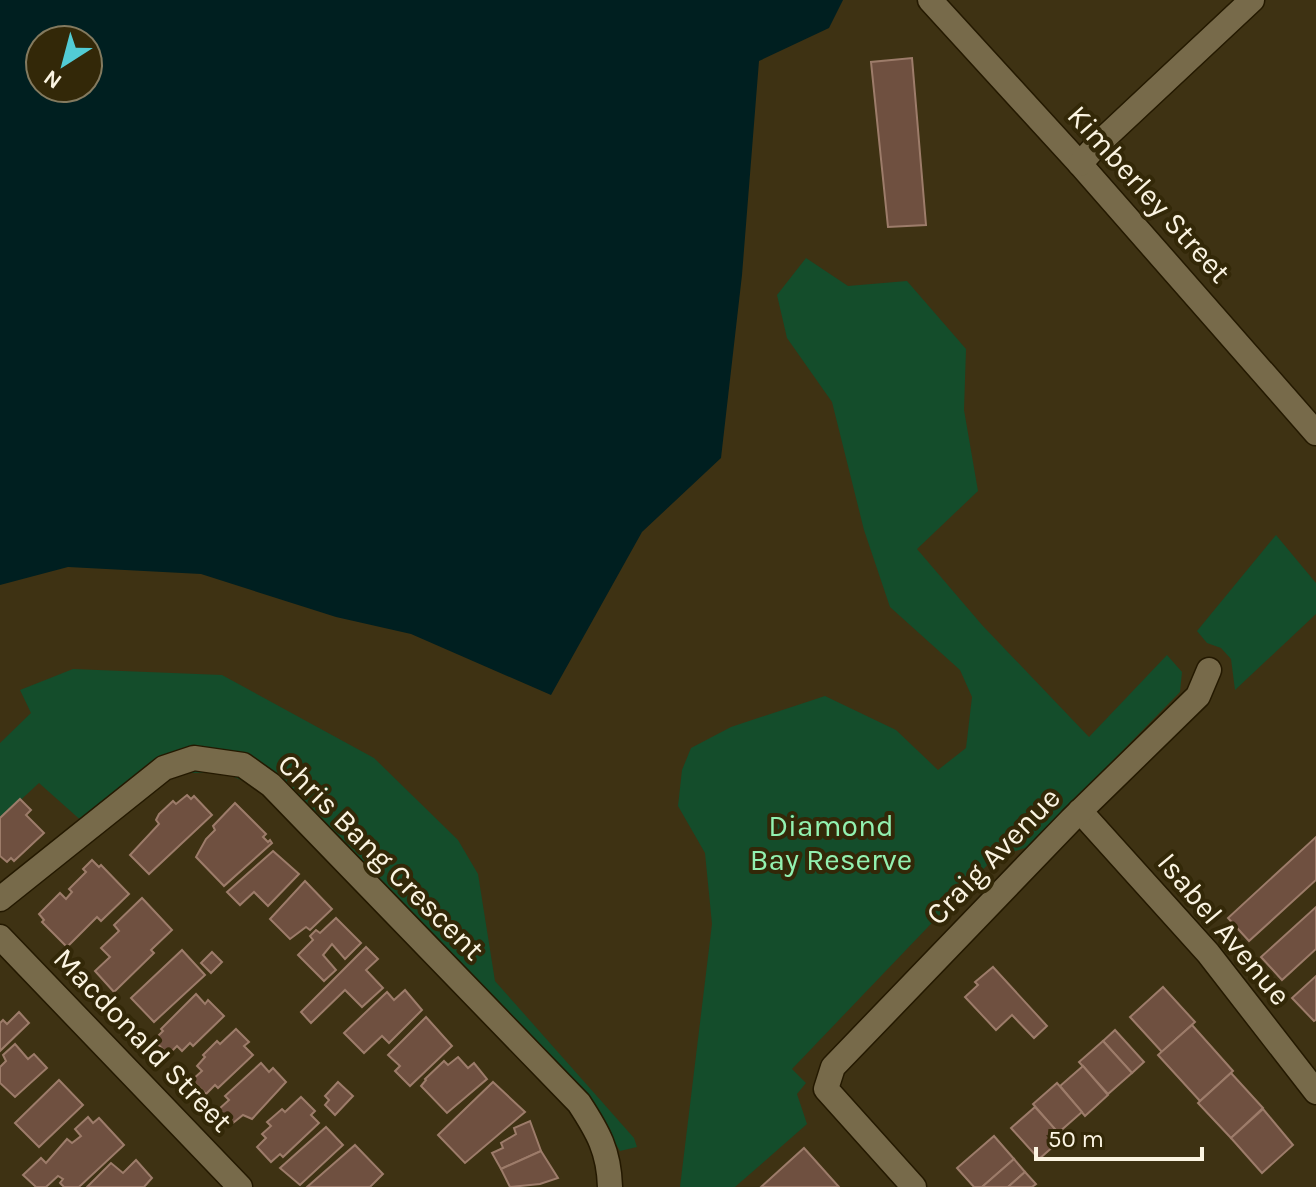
<svg xmlns="http://www.w3.org/2000/svg" width="1316" height="1187" font-family="Karla,sans-serif">
  <style>
    .green { fill: #144d2b }
    .water { fill: #001f20; fill-rule: evenodd }
    .building { fill: #6f5040; stroke: #9d7c6a; stroke-width: 2 }
    .lines { fill: none; stroke-linecap: round; stroke-linejoin: round }
    .street-casing { stroke: #241900; stroke-width: 27 }
    .street { stroke: #776a4a; stroke-width: 24 }
    .labels { text-anchor: middle; stroke-width: 8; stroke-linejoin: round; paint-order: stroke }
    .street-label { font-size: 30px; fill: #fbf4e2; stroke: #332808 }
    .park-label { font-size: 30px; fill: #92f1b0; stroke: #332808 }
  </style>
  <rect width="100%" height="100%" fill="#3e3213"/>
  <g class="green">
    <polygon points="806,258 848,286 907,281 966,349 964,410 978,491 917,549 982,625 1089,737 1167,655 1182,672 1180,692 1028,847 994,858 792,1069 806,1083 797,1094 807,1124 735,1187 680,1187 712,924 705,853 678,806 682,770 691,748 731,727 825,696 896,730 938,770 966,748 972,697 960,670 890,607 864,530 832,402 787,338 777,295"/>
    <polygon points="1276,535 1316,583 1316,614 1235,690 1231,659 1221,648 1207,643 1197,631"/>
    <polygon points="73,669 222,675 374,758 458,840 478,874 495,981 634,1138 637,1147 620,1151 605,1127 282,799 223,772 160,774 85,824 39,783 0,819 0,743 31,713 20,690"/>
  </g>
  <path class="water" d="M0 0H843L829 28 759 61 742 275 721 458 642 532 551 695 411 634 336 617 201 574 68 567 0 585ZM40 40H88V88H40Z"/>
  <g class="building">
    <polygon points="912,58 926,225 888,227 871,62"/>
    <polygon points="187,795 191,799 194,796 212,815 149,874 130,855 159,824 156,820 159,814 173,801 176,804"/>
    <polygon points="20,799 31,810 26,815 44,833 14,861 11,858 7,862 0,856 0,818"/>
    <polygon points="235,803 266,834 263,837 268,842 270,840 272,843 224,886 196,857 206,839 215,830 213,826"/>
    <polygon points="1316,837 1316,880 1249,941 1228,918"/>
    <polygon points="273,851 299,874 268,906 254,892 240,905 227,892"/>
    <polygon points="92,860 99,867 101,865 129,894 101,921 97,917 67,947 42,922 44,920 39,914 60,893 66,899 72,892 69,889 86,872 83,869"/>
    <polygon points="305,881 332,909 310,930 306,927 290,939 270,919"/>
    <polygon points="142,898 172,930 151,950 154,953 114,992 95,971 110,957 101,948 119,931 114,925"/>
    <polygon points="1316,907 1316,949 1282,980 1261,957"/>
    <polygon points="336,918 361,943 345,959 332,944 323,955 336,970 324,981 298,955 313,940 310,936 316,930 320,933"/>
    <polygon points="366,947 378,959 366,970 383,988 362,1007 345,990 311,1023 301,1012"/>
    <polygon points="182,950 205,975 154,1022 131,998"/>
    <polygon points="212,952 222,962 211,973 201,963"/>
    <polygon points="993,967 1047,1026 1034,1038 1012,1015 996,1030 965,997 978,985 975,982"/>
    <polygon points="1316,976 1316,1020 1314,1021 1292,998"/>
    <polygon points="1163,987 1195,1022 1162,1052 1130,1017"/>
    <polygon points="405,990 422,1010 389,1043 382,1036 364,1053 344,1033 387,992 394,1000"/>
    <polygon points="196,994 205,1004 208,1000 224,1016 193,1046 190,1043 182,1051 177,1046 168,1055 154,1040 163,1031 161,1029"/>
    <polygon points="19,1012 29,1023 0,1051 0,1023 3,1020 7,1024"/>
    <polygon points="426,1017 452,1046 410,1086 395,1071 400,1066 388,1055"/>
    <polygon points="1192,1025 1233,1071 1200,1101 1158,1055"/>
    <polygon points="236,1029 249,1042 244,1046 253,1055 218,1088 215,1085 206,1094 192,1080 202,1071 197,1066 205,1057 203,1055 217,1041 220,1044"/>
    <polygon points="1115,1030 1144,1062 1132,1073 1103,1041"/>
    <polygon points="1103,1041 1132,1073 1108,1094 1079,1062"/>
    <polygon points="15,1044 28,1059 34,1054 47,1068 15,1097 0,1083 0,1067 6,1061 3,1055"/>
    <polygon points="458,1057 468,1068 474,1063 487,1079 447,1113 421,1086 426,1080 425,1079 444,1061 448,1065"/>
    <polygon points="261,1063 269,1072 273,1068 286,1082 252,1119 243,1115 233,1123 219,1109 229,1100 225,1096"/>
    <polygon points="1083,1066 1108,1095 1085,1116 1060,1086"/>
    <polygon points="1231,1073 1263,1108 1231,1138 1198,1103"/>
    <polygon points="59,1080 83,1105 39,1147 15,1123"/>
    <polygon points="338,1082 353,1096 335,1115 325,1105 329,1100 325,1096"/>
    <polygon points="493,1082 525,1112 465,1163 438,1135"/>
    <polygon points="1057,1083 1082,1112 1058,1133 1033,1104"/>
    <polygon points="301,1097 315,1111 311,1115 319,1123 283,1157 280,1154 271,1162 257,1147 266,1138 262,1134 271,1126 267,1122 282,1109 285,1112"/>
    <polygon points="1035,1107 1063,1138 1039,1159 1011,1128"/>
    <polygon points="1263,1109 1293,1145 1262,1173 1231,1138"/>
    <polygon points="88,1117 93,1123 99,1118 124,1145 79,1187 64,1187 60,1183 63,1179 58,1176 46,1187 36,1187 23,1175 41,1158 46,1163 67,1139 72,1143 81,1136 75,1129"/>
    <polygon points="530,1121 541,1151 501,1169 492,1153 503,1148 501,1143 516,1134 514,1128"/>
    <polygon points="326,1127 343,1145 300,1185 280,1168"/>
    <polygon points="994,1136 1014,1159 982,1187 974,1187 957,1168"/>
    <polygon points="355,1145 383,1174 370,1187 307,1187"/>
    <polygon points="804,1148 839,1187 761,1187"/>
    <polygon points="541,1151 558,1178 540,1184 510,1187 501,1169"/>
    <polygon points="1014,1159 1025,1172 1008,1187 982,1187"/>
    <polygon points="136,1160 152,1178 144,1187 87,1187 111,1163 123,1173"/>
    <polygon points="1025,1172 1036,1184 1032,1187 1008,1187"/>
  </g>
  <g class="lines">
    <defs>
      <g id="street">
        <polyline points="930,0 1080,164 1316,433"/>
        <polyline points="1080,164 1096,146 1252,0"/>
        <polyline points="1080,811 1208,953 1316,1092"/>
        <path d="M0 899 164 768 194 758 243 765 271 785 579 1103C598 1132 609 1151 610 1187"/>
        <polyline points="0,937 240,1187"/>
        <polyline points="914,1187 826,1089 833,1067 1071,820 1198,696 1209,670"/>
      </g>
    </defs>
    <use href="#street" class="street-casing"/>
    <use href="#street" class="street"/>
  </g>
  <g class="labels">
    <g class="street-label">
      <text transform="translate(1149 194) rotate(48)" y="10">Kimberley Street</text>
      <text transform="translate(993 856) rotate(-46)" y="10">Craig Avenue</text>
      <text transform="translate(381 857) rotate(45)" y="10">Chris Bang Crescent</text>
      <text transform="translate(1224 929) rotate(50)" y="10">Isabel Avenue</text>
      <text transform="translate(143 1040) rotate(46)" y="10">Macdonald Street</text>
    </g>
    <g class="park-label">
      <text x="831" y="836">Diamond<tspan x="831" dy="34">Bay Reserve</tspan></text>
    </g>
  </g>
  <g transform="translate(64 64) rotate(216)"><circle r="38" fill="#332808" stroke="#837a5f" stroke-width="2"/>
  <path d="M0-6L14 30L0 20L-14 30Z" fill="#52ccd5"/>
  <text y="-12" font-size="22" font-weight="bold" text-anchor="middle" fill="#fbf4e2">N</text>
  </g>
  <path d="M1036 1147v12h166v-12" fill="none" stroke="#fbf4e2" stroke-width="4"/>
  <text x="1048" y="1147" font-size="24" fill="#fbf4e2" stroke="#332808" stroke-width="6" paint-order="stroke">50 m</text>
</svg>
